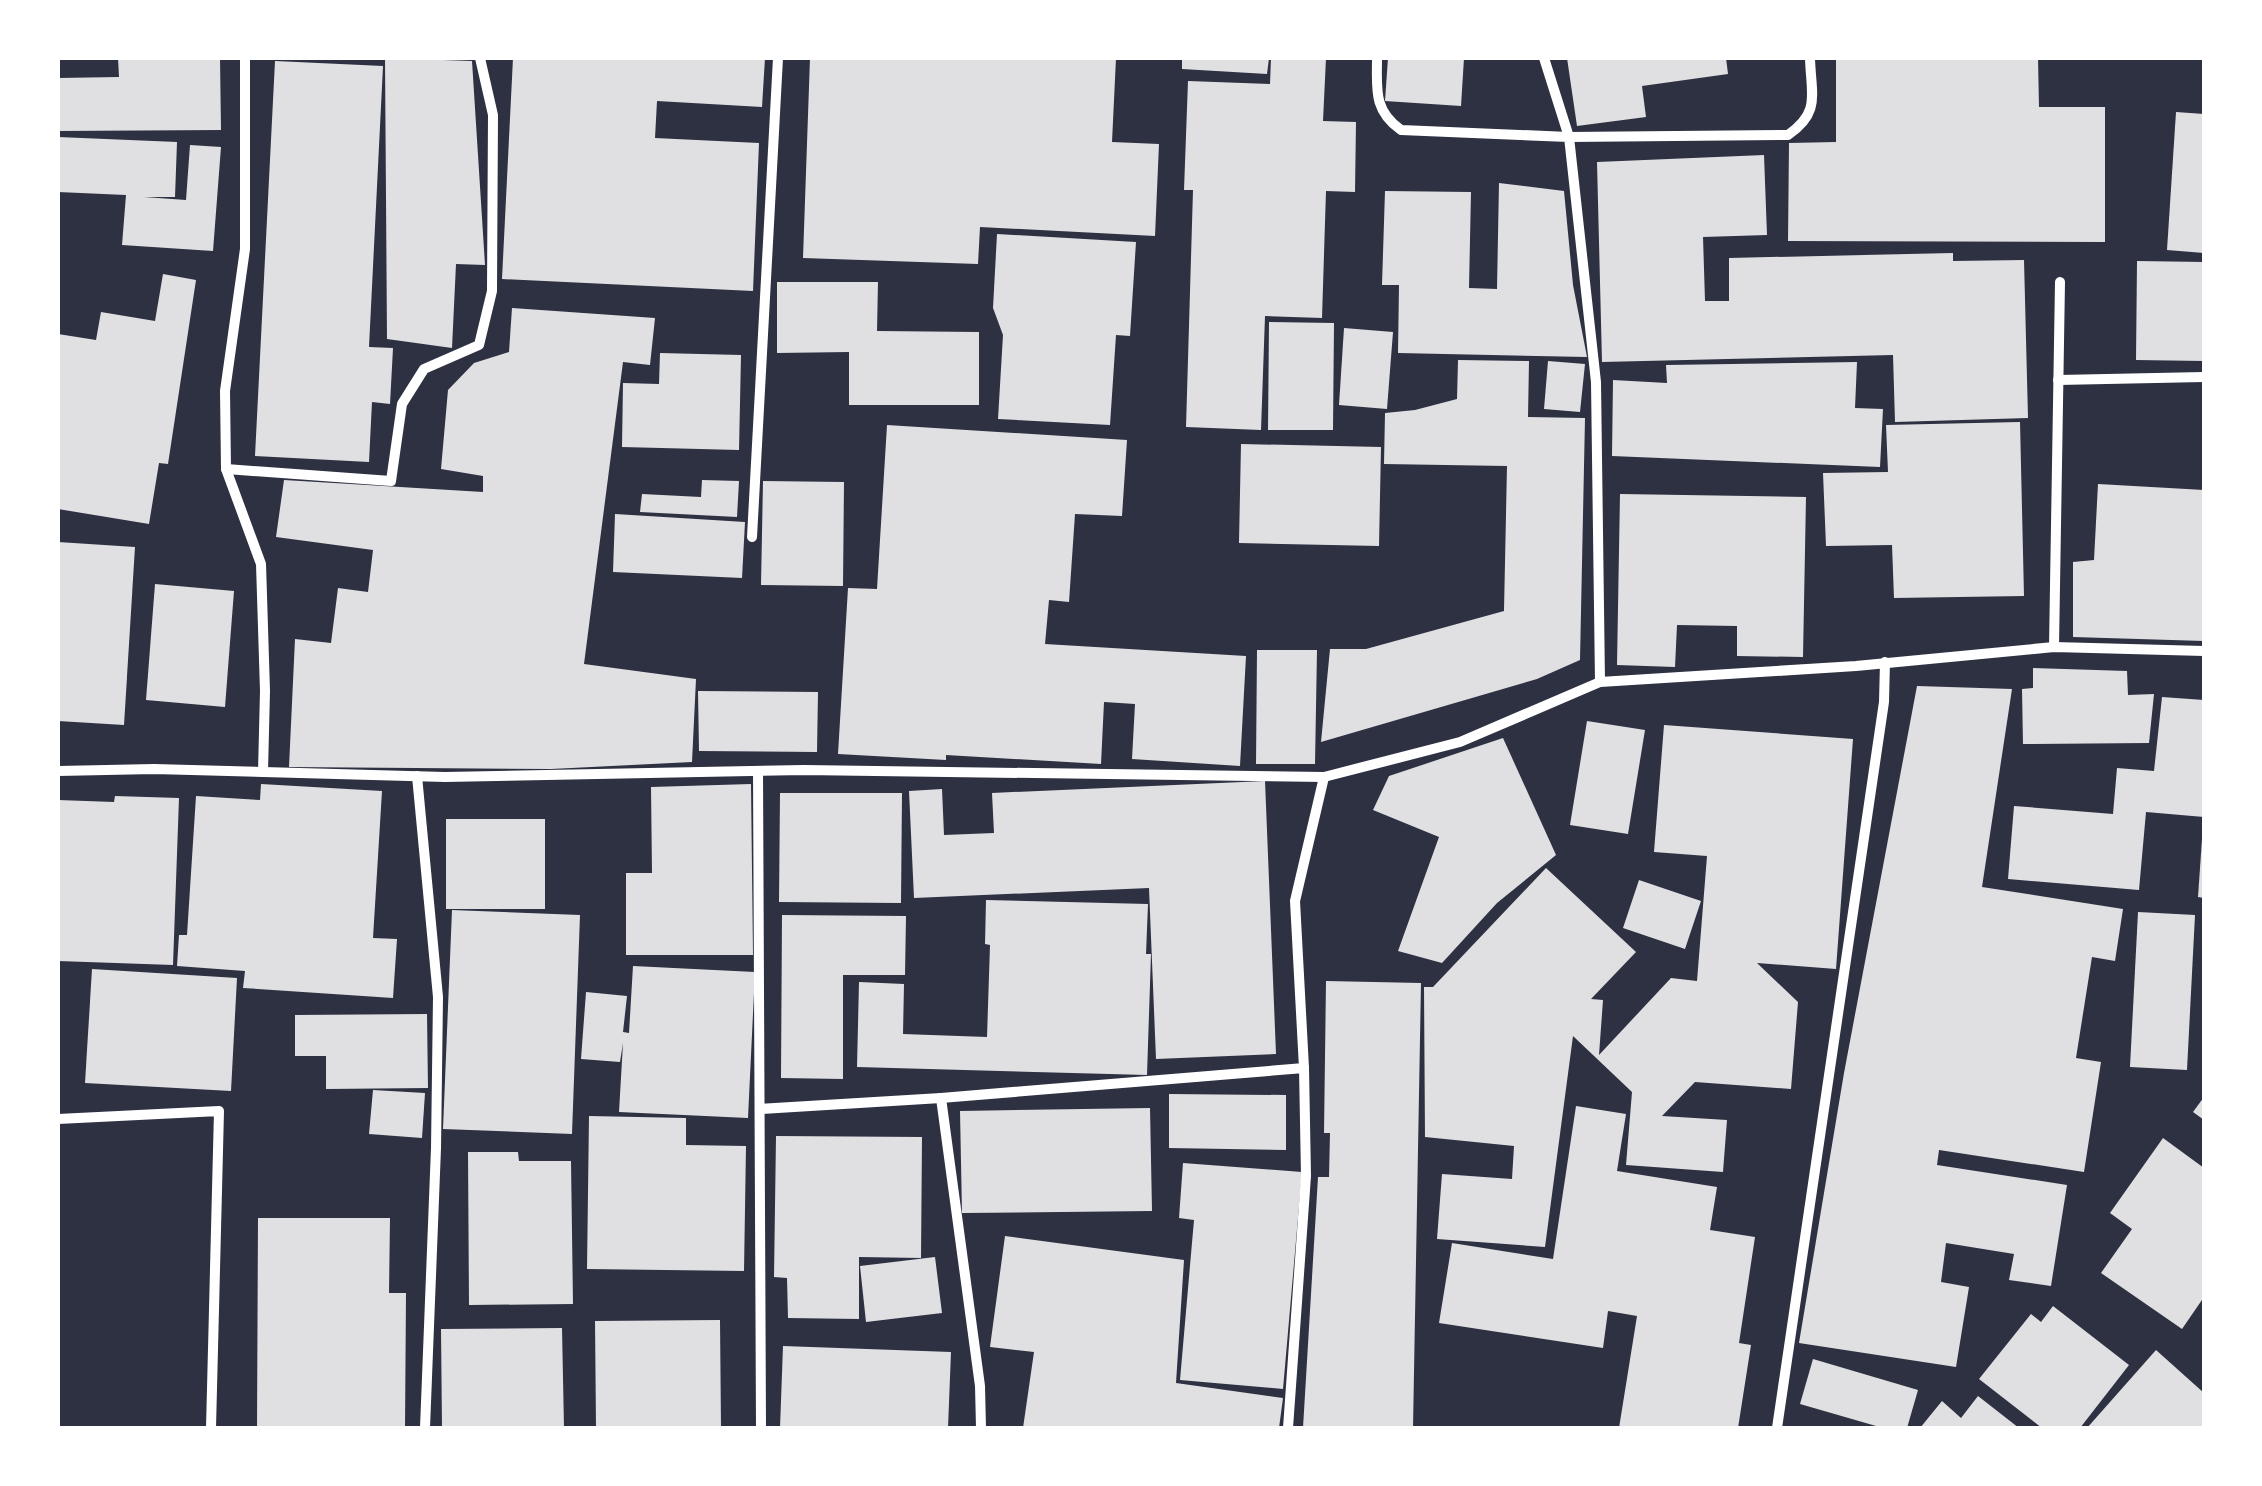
<svg xmlns="http://www.w3.org/2000/svg" width="2262" height="1486" font-family="'Titillium Web',sans-serif">
  <style>
    .building { fill: #e0e0e3 }
    .lines { fill: none; stroke-linecap: round; stroke-linejoin: round }
    .minor { stroke: #fff; stroke-width: 10 }
  </style>
  <rect width="100%" height="100%" fill="#2d3142"/>
  <g class="building">
    <polygon points="118,58 220,58 221,130 58,131 58,78 119,77"/>
    <polygon points="385,58 472,61 485,265 456,264 452,348 387,339"/>
    <polygon points="513,58 765,58 762,107 657,101 655,138 759,143 753,291 502,279"/>
    <polygon points="810,58 1116,58 1112,142 1159,144 1155,236 980,227 978,264 803,258"/>
    <polygon points="1182,58 1269,58 1267,74 1182,69"/>
    <polygon points="1271,58 1326,58 1323,121 1356,122 1355,192 1326,191 1322,318 1265,316 1261,430 1186,427 1193,190 1184,190 1188,81 1270,84"/>
    <polygon points="1388,58 1464,58 1461,106 1385,101"/>
    <polygon points="1567,58 1726,58 1728,74 1642,86 1646,117 1577,126"/>
    <polygon points="1836,58 2038,58 2039,107 2105,107 2105,242 1788,241 1789,143 1836,142"/>
    <polygon points="275,61 383,66 369,347 393,348 390,404 372,402 369,462 255,456"/>
    <polygon points="2176,112 2204,114 2204,253 2167,250"/>
    <polygon points="58,137 177,142 175,197 144,197 186,200 190,145 221,147 213,251 122,245 126,195 58,192"/>
    <polygon points="1764,155 1767,235 1703,237 1705,301 1729,301 1729,258 1953,253 1953,261 2024,260 2028,418 1895,422 1893,355 1602,362 1597,162"/>
    <polygon points="1499,183 1564,191 1573,285 1587,357 1398,353 1399,285 1382,285 1385,191 1471,192 1469,288 1497,289"/>
    <polygon points="997,234 1136,242 1130,336 1116,335 1110,425 998,419 1003,335 993,308"/>
    <polygon points="2137,261 2204,262 2204,361 2136,360"/>
    <polygon points="163,274 196,280 168,464 159,463 149,524 58,509 58,334 96,340 101,312 155,321"/>
    <polygon points="777,282 878,282 877,331 979,332 979,405 849,405 849,352 777,353"/>
    <polygon points="512,308 655,318 650,365 623,362 584,664 696,679 692,762 551,769 289,767 295,639 331,643 338,588 368,592 373,550 276,537 284,480 483,492 483,476 441,469 448,390 474,363 509,352"/>
    <polygon points="1269,322 1334,323 1333,430 1268,430"/>
    <polygon points="1344,328 1393,332 1387,409 1339,405"/>
    <polygon points="660,353 741,355 739,450 622,447 623,383 659,384"/>
    <polygon points="1458,360 1529,361 1528,417 1585,418 1580,660 1537,679 1321,742 1330,649 1366,649 1504,611 1507,466 1384,464 1385,413 1415,410 1457,399"/>
    <polygon points="1548,361 1585,364 1580,412 1544,409"/>
    <polygon points="1857,362 1855,408 1883,409 1880,467 1612,456 1613,380 1667,383 1666,365"/>
    <polygon points="2020,422 2024,596 1894,598 1892,545 1826,546 1823,473 1888,472 1886,425"/>
    <polygon points="887,425 1127,440 1122,516 1075,514 1069,602 1049,600 1045,644 1246,656 1240,766 1132,759 1135,704 1104,702 1101,764 946,755 946,760 838,754 848,588 877,589"/>
    <polygon points="1241,444 1381,447 1379,546 1239,543"/>
    <polygon points="702,480 739,481 737,517 640,512 642,494 701,497"/>
    <polygon points="763,481 844,482 843,586 761,585"/>
    <polygon points="2098,484 2204,490 2204,641 2073,637 2073,562 2094,560"/>
    <polygon points="1620,494 1806,497 1803,657 1737,656 1737,626 1677,625 1675,667 1617,665"/>
    <polygon points="615,514 745,522 742,578 613,572"/>
    <polygon points="58,542 135,547 124,725 58,721"/>
    <polygon points="155,584 234,591 225,707 146,700"/>
    <polygon points="1257,650 1317,650 1315,764 1256,764"/>
    <polygon points="2033,668 2127,671 2128,695 2154,694 2149,743 2023,744 2022,689 2033,688"/>
    <polygon points="1917,686 2012,689 1982,887 2123,909 2115,961 2092,957 2076,1058 2101,1062 2084,1172 1939,1150 1937,1165 2067,1185 2051,1286 2009,1280 2014,1254 1946,1243 1941,1282 1969,1287 1956,1367 1799,1343 1844,1073"/>
    <polygon points="698,691 818,692 817,752 699,751"/>
    <polygon points="2162,697 2204,700 2204,817 2146,812 2139,890 2008,879 2014,806 2113,814 2117,768 2154,771"/>
    <polygon points="1587,721 1645,730 1628,834 1570,825"/>
    <polygon points="1664,725 1853,739 1836,969 1757,963 1798,1002 1791,1089 1695,1082 1662,1116 1727,1120 1723,1172 1626,1165 1632,1092 1573,1036 1545,1247 1437,1239 1442,1174 1512,1179 1514,1146 1425,1137 1424,987 1433,987 1546,868 1636,952 1591,999 1603,1000 1599,1055 1671,978 1697,981 1707,856 1654,852"/>
    <polygon points="1503,738 1556,855 1497,903 1442,963 1398,951 1439,837 1373,810 1389,776"/>
    <polygon points="1265,781 1276,1054 1156,1059 1149,888 914,898 909,791 942,789 944,835 994,833 992,793"/>
    <polygon points="261,784 382,791 373,938 397,939 393,998 243,988 245,971 177,966 179,935 187,935 196,796 260,800"/>
    <polygon points="751,784 753,955 626,955 626,873 652,873 651,787"/>
    <polygon points="780,793 902,793 901,903 779,902"/>
    <polygon points="115,796 179,798 173,965 58,961 58,800 114,802"/>
    <rect x="446" y="819" width="99" height="90"/>
    <polygon points="2202,839 2204,839 2204,898 2198,897"/>
    <polygon points="1639,880 1701,901 1685,949 1623,928"/>
    <polygon points="986,900 1148,904 1146,954 1151,954 1147,1075 857,1067 859,982 904,984 903,1034 987,1037 990,945 985,944"/>
    <polygon points="452,910 580,915 572,1134 443,1129"/>
    <polygon points="2138,912 2195,915 2187,1070 2130,1067"/>
    <polygon points="782,915 906,916 905,975 843,975 843,1079 781,1078"/>
    <polygon points="633,966 755,972 748,1118 619,1112 623,1043 620,1062 581,1059 586,992 627,996 623,1032 629,1033"/>
    <polygon points="92,969 237,978 231,1091 85,1083"/>
    <polygon points="1326,981 1421,983 1413,1428 1303,1428 1318,1177 1329,1177 1330,1133 1324,1133"/>
    <polygon points="427,1014 428,1088 326,1089 326,1056 295,1056 295,1015"/>
    <polygon points="373,1090 425,1093 422,1138 369,1134"/>
    <polygon points="1169,1094 1286,1095 1286,1150 1169,1148"/>
    <polygon points="2204,1097 2204,1120 2193,1112"/>
    <polygon points="1576,1106 1626,1114 1617,1171 1717,1187 1710,1230 1755,1237 1739,1343 1751,1345 1738,1428 1619,1428 1637,1316 1608,1311 1603,1348 1439,1323 1452,1243 1553,1259"/>
    <polygon points="1150,1108 1152,1211 962,1213 960,1111"/>
    <polygon points="589,1116 686,1118 686,1145 746,1146 744,1271 587,1269"/>
    <polygon points="776,1136 922,1137 921,1258 859,1257 859,1319 788,1318 787,1278 774,1277"/>
    <polygon points="2163,1138 2204,1168 2204,1297 2182,1329 2101,1273 2132,1229 2110,1213"/>
    <polygon points="468,1152 518,1152 519,1161 571,1161 573,1304 469,1305"/>
    <polygon points="1183,1163 1302,1172 1283,1389 1180,1380 1194,1220 1179,1218"/>
    <polygon points="258,1218 390,1218 389,1293 406,1293 405,1428 257,1428"/>
    <polygon points="1005,1236 1184,1260 1176,1383 1283,1398 1279,1428 1023,1428 1034,1352 990,1347"/>
    <polygon points="935,1257 942,1313 866,1322 860,1266"/>
    <polygon points="2053,1306 2129,1365 2080,1428 2042,1428 1979,1379 2031,1314 2041,1322"/>
    <polygon points="720,1320 721,1428 596,1428 595,1321"/>
    <polygon points="562,1328 564,1428 442,1428 441,1329"/>
    <polygon points="783,1346 951,1352 948,1428 780,1428"/>
    <polygon points="2156,1350 2204,1393 2204,1428 2087,1428"/>
    <polygon points="1813,1359 1918,1390 1907,1428 1883,1428 1800,1404"/>
    <polygon points="1978,1396 2019,1428 1920,1428 1942,1401 1961,1418"/>
  </g>
  <g class="lines">
    <g class="minor">
      <polyline points="245,58 245,249 225,391 226,469 261,564 265,691 263,772"/>
      <path d="M1377 58C1377 89 1373 110 1401 130L1569 137 1596 382 1600 682 1856 666 2054 647 2204 651"/>
      <path d="M1544 58 1569 137 1788 135C1821 112 1811 95 1810 58"/>
      <polyline points="2058,380 2204,377"/>
      <polyline points="226,469 391,481 402,404 424,369 479,345 492,291 493,115 480,58"/>
      <polyline points="752,537 778,58"/>
      <polyline points="2054,647 2060,282"/>
      <polyline points="58,771 154,769 445,777 804,770 1324,777 1460,742 1600,682"/>
      <polyline points="758,771 761,1428"/>
      <polyline points="417,776 438,997 436,1148 425,1428"/>
      <polyline points="941,1098 980,1386 981,1428"/>
      <polyline points="760,1109 941,1098 1304,1068 1295,901 1324,777"/>
      <polyline points="58,1119 219,1111 211,1428"/>
      <polyline points="1288,1428 1306,1176 1304,1068"/>
      <polyline points="1777,1428 1884,702 1885,662"/>
    </g>
  </g>
  <rect width="2262" height="1486" fill="none" stroke="#ffffff" stroke-width="120"/>
</svg>
